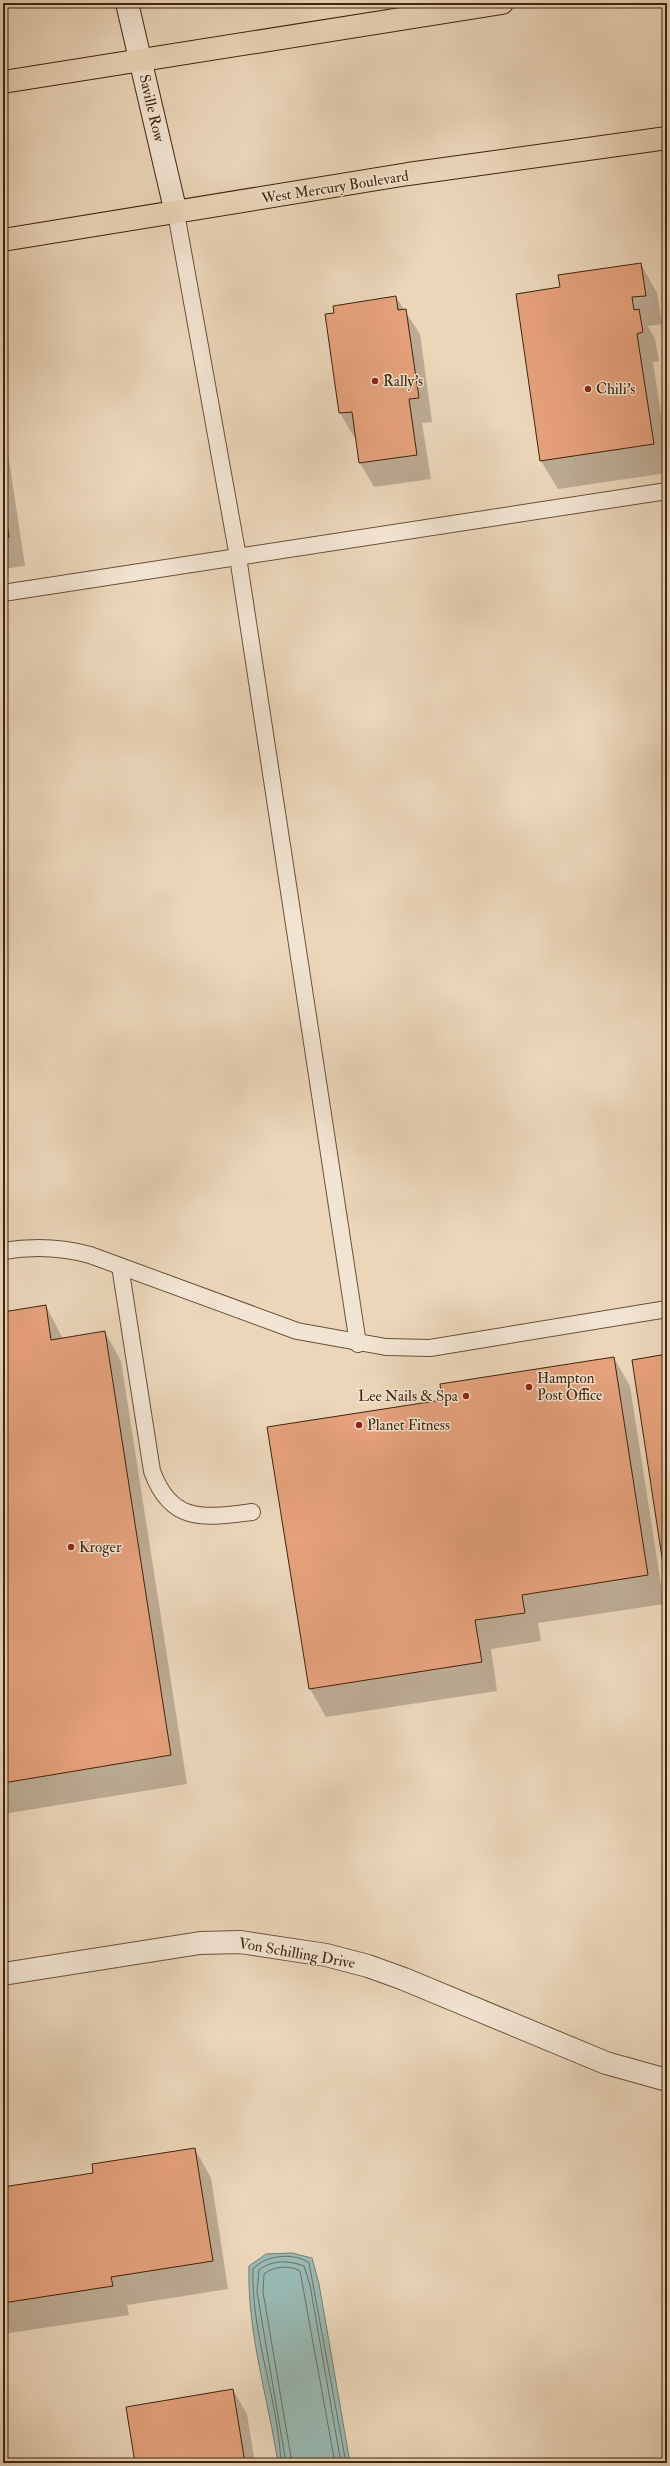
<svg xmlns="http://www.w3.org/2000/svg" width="670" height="2466" font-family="'IM FELL Double Pica',serif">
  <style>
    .water { fill: #98b9b3; stroke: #747e70 }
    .shadow { fill: #0003 }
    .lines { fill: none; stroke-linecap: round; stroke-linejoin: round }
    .shore { stroke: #6c6f5f; stroke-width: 1 }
    .building { fill: #e5a17c; stroke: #3f250b }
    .lane-casing { stroke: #6a5137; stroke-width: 18 }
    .street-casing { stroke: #6a5137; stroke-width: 24 }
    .secondary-casing { stroke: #3f250b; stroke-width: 24 }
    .primary-casing { stroke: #3f250b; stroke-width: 24 }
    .lane { stroke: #f2e4d2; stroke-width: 16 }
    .street { stroke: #f2e4d2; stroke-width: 22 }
    .secondary { stroke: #f2e4d2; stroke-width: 22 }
    .primary { stroke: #ebd6ba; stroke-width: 22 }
    .poi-dot { fill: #8f2418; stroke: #f2e4d2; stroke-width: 1.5 }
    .labels { text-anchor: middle; stroke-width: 3; stroke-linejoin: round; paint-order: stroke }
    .street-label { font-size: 15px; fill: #3f250b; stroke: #f2e4d2 }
    .poi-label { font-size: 15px; fill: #3f250b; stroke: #f2e4d2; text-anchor: start }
  </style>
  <rect width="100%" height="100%" fill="#ebd6ba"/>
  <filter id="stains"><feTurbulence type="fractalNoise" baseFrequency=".005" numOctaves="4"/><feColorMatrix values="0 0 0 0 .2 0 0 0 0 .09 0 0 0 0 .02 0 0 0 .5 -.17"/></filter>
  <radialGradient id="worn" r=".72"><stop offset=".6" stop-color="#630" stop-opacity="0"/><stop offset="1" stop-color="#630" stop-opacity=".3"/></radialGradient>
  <path class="water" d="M292 2253 312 2258 319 2284 350 2463H278C268 2398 247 2332 249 2266L266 2254Z"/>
  <g class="shadow">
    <polygon points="641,264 657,293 662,324 648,326 655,339 659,361 653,362 667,455 667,473 558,489 541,461 561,287"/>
    <polygon points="396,297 420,334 432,422 422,423 431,479 374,487 360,463 356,437 354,437 340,413 335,314"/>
    <polygon points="3,420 25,566 3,569"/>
    <polygon points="46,1306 63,1339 105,1332 121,1361 187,1784 3,1814 3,1313"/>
    <polygon points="667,1355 667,1569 664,1564"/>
    <polygon points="614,1358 630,1386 664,1604 538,1623 541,1641 491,1649 497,1691 326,1717 310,1689 443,1401"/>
    <polygon points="195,2149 211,2178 228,2289 127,2305 129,2315 3,2334 3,2188 94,2174"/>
    <polygon points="233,2390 247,2414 255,2463 136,2463"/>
  </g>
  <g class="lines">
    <g class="shore">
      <path d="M281 2463C278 2398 251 2335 253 2269 265 2255 294 2252 309 2263L346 2463"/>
      <path d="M286 2463 257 2292 259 2270C272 2260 288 2260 304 2266L310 2285 341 2463"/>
      <path d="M292 2463 263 2292 264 2274C273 2266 290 2265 300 2271L335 2463"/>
    </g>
  </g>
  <g class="building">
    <polygon points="641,263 646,296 632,297 634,310 639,309 643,332 637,334 654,444 540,461 516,294 560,287 558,275"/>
    <polygon points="396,296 398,310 406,309 419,398 409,399 417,455 359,463 352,412 339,413 325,314 334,313 333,306"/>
    <polygon points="3,496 9,537 3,538"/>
    <polygon points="46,1305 51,1340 105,1331 171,1755 3,1783 3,1312"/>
    <polygon points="667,1354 667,1563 663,1564 632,1360"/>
    <polygon points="614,1357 648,1575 522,1595 525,1613 475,1620 482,1662 309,1689 267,1427 442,1400 440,1384"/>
    <polygon points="195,2148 213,2261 111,2277 113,2286 3,2303 3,2187 93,2173 92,2164"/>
    <polygon points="233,2389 245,2463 135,2463 126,2407"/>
  </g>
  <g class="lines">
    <defs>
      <g id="lane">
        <polyline points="176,213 238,557 358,1344"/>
        <polyline points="3,593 667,491"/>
        <path d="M3 1251C33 1246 61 1247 90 1255L297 1331 386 1347 430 1348 667 1309"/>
        <path d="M120 1266 152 1471C171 1524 204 1518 252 1512"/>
      </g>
      <polyline id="street" points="3,1974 200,1943 240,1942 326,1955 368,1966 404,1979 606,2063 667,2080"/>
      <polyline id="secondary" points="127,3 176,213"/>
      <g id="primary">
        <polyline points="3,82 502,3"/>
        <polyline points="3,240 408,174 667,138"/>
      </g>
    </defs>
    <use href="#lane" class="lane-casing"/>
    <use href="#street" class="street-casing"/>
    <use href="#secondary" class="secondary-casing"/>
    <use href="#primary" class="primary-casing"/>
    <use href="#lane" class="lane"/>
    <use href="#street" class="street"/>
    <use href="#secondary" class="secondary"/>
    <use href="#primary" class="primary"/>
  </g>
  <g class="poi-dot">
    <circle cx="375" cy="381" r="4"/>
    <circle cx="588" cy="389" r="4"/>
    <circle cx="529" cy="1387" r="4"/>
    <circle cx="466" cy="1396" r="4"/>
    <circle cx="359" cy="1425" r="4"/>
    <circle cx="71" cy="1547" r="4"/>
  </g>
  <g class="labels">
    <g class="street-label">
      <text transform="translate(152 108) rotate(77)" y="5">Saville Row</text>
      <text transform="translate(335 187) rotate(-9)" y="5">West Mercury Boulevard</text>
      <text transform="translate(297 1953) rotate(10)" y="5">Von Schilling Drive</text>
    </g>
    <g class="poi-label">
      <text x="383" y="386">Rally's</text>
      <text x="596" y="394">Chili's</text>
      <text x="537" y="1383">Hampton<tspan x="537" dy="17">Post Office</tspan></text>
      <text x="458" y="1401" text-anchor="end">Lee Nails &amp; Spa</text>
      <text x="367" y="1430">Planet Fitness</text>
      <text x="79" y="1552">Kroger</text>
    </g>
  </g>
  <rect width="670" height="2466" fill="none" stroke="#ebd6ba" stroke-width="16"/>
  <rect x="4" y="4" width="662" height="2458" fill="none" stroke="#3f250b" stroke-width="2"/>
  <rect x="8" y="8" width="654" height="2450" fill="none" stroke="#3f250b"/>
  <rect width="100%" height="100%" filter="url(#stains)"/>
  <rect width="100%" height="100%" fill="url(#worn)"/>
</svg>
